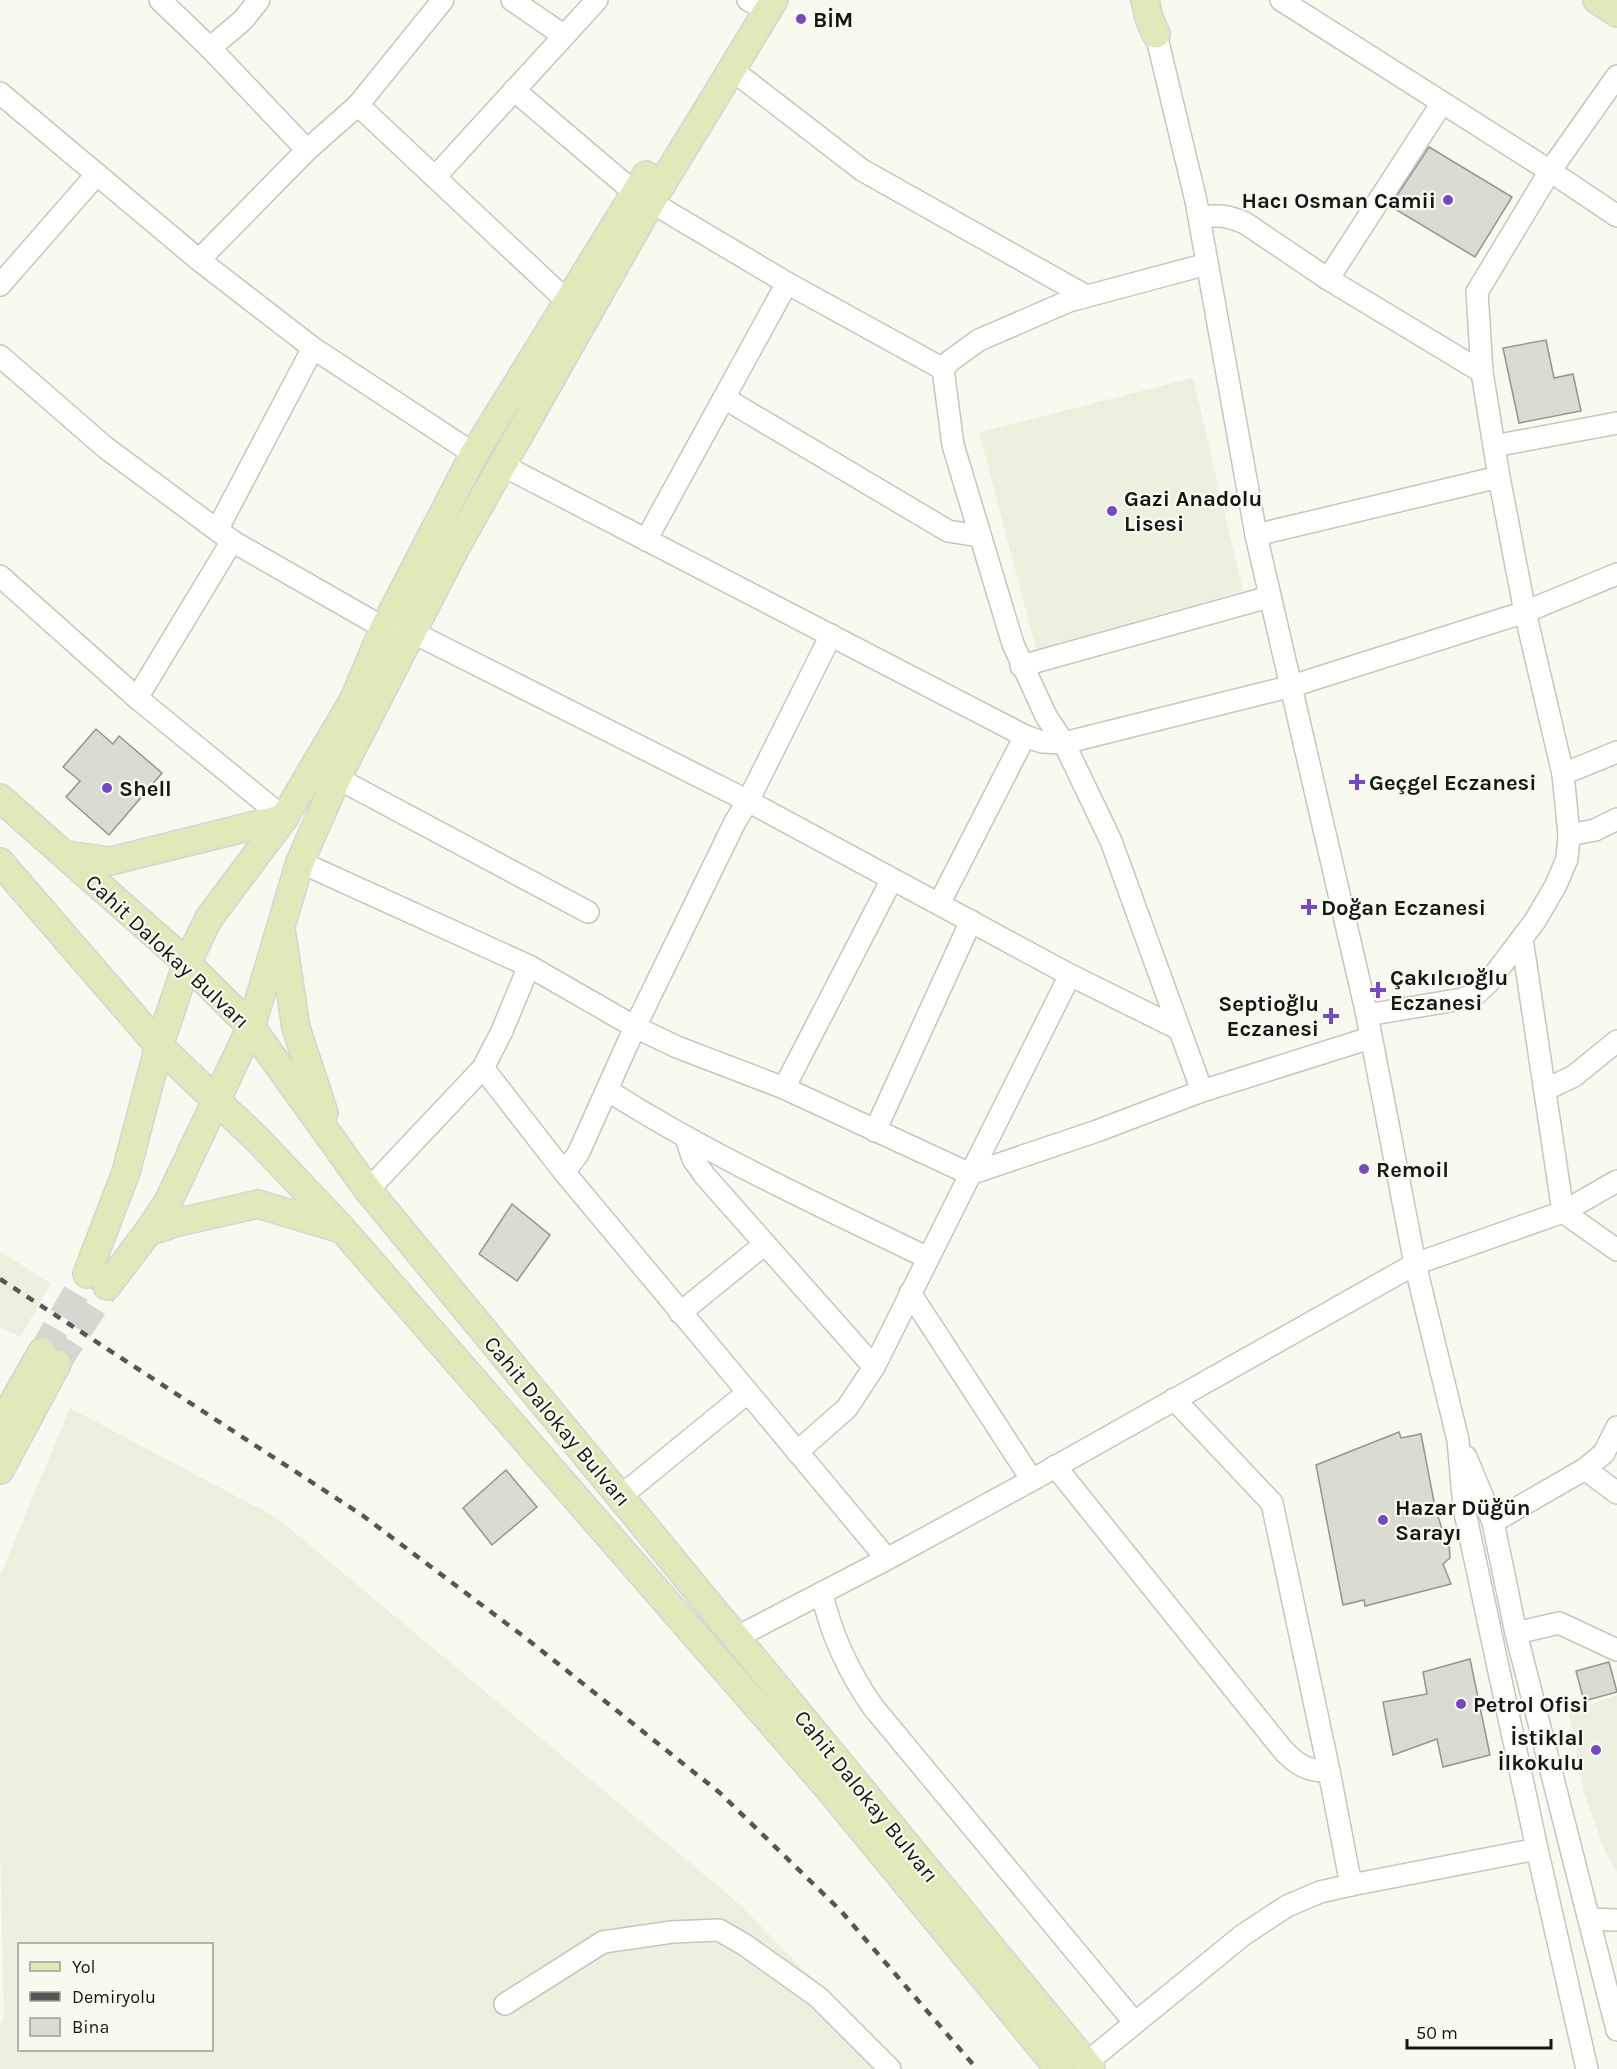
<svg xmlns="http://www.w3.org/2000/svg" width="1617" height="2069" font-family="Karla,sans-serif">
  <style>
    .built { fill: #ecf0df; fill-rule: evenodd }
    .building { fill: #dadcd2; stroke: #94968d; stroke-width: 1.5 }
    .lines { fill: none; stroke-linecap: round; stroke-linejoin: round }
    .major-tunnel { stroke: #d6d8cf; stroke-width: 27; stroke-dasharray: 27 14; stroke-linecap: butt }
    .minor-casing { stroke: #c5c7bd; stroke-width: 24 }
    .major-casing { stroke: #d5d5d5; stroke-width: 30 }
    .minor { stroke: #fff; stroke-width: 21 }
    .major { stroke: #e0e9b9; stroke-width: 27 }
    .rail { stroke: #555752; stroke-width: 4.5; stroke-dasharray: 8 8; stroke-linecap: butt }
    .poi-dot { fill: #7649c1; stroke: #f8faf0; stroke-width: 2 }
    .labels { text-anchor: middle; stroke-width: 4.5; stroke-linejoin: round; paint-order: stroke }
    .poi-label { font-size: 22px; font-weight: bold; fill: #161714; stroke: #f8faf0; text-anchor: start }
    .street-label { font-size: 22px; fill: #161714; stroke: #f8faf0 }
  </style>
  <rect width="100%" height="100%" fill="#f8faf0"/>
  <g class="built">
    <polygon points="1193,378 1243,591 1036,649 979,432"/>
    <polygon points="0,1251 51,1284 20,1337 0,1327"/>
    <path d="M70 1408 277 1518 737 1902 902 2069H0V2025L4 2019 0 1844V1576ZM20 1944H212V2050H20Z"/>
    <polygon points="1617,1695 1617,1872 1605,1852 1583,1789 1569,1712"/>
  </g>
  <g class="building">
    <polygon points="1429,147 1512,197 1475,257 1390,206"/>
    <polygon points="1546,340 1554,378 1573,374 1581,411 1519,423 1503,348"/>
    <polygon points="96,729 113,744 119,736 162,773 109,835 66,797 80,781 63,767"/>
    <polygon points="512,1204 550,1235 517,1281 479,1254"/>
    <polygon points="1399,1432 1401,1438 1421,1434 1435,1507 1443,1532 1449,1543 1450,1558 1443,1564 1451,1584 1365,1606 1364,1600 1343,1605 1316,1465"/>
    <polygon points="506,1470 537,1507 492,1545 463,1508"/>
    <polygon points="1470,1659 1490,1755 1443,1767 1437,1739 1393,1755 1383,1702 1427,1694 1423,1672"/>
    <polygon points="1609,1662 1617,1692 1584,1701 1576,1671"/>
  </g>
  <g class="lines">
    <g class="major-tunnel">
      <polyline points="42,1352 87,1274"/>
      <polyline points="57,1364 107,1286"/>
    </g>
    <defs>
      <g id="minor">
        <polyline points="160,0 210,48 307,150"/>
        <polyline points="512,0 563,35"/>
        <polyline points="748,0 753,3"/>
        <polyline points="1281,0 1550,171 1617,76"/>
        <polyline points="1156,34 1196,201 1256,535 1367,1015 1415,1264 1458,1440 1464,1508 1537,1849 1587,2069"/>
        <polyline points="210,48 243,20 259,0"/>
        <polyline points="731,69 862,170 1086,296"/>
        <polyline points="514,90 635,193"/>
        <polyline points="0,93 199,260 313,348 474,454"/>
        <polyline points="358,105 568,302"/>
        <polyline points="435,177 597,0"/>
        <polyline points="651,202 787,283 943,369"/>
        <path d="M1199 217C1219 215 1226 215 1245 223L1328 279 1482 372"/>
        <polyline points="199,260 307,150 358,105 443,0"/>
        <polyline points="1328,279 1442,103"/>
        <polyline points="0,285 97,174"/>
        <polyline points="0,356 106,448 217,530 232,541 384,628 412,632 748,801 1070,975 1179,1029"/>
        <polyline points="724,398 948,531 979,536"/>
        <polyline points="1494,446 1617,423"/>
        <polyline points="502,465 1025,736 1042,742 1064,743 1292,686 1525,612 1617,574"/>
        <polyline points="217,530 313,348"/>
        <polyline points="1256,535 1499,477"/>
        <polyline points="646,540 787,283"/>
        <polyline points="0,576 137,698 284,818"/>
        <polyline points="1021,666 1269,597"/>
        <polyline points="137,698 232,541"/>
        <polyline points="1563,774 1617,752"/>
        <polyline points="337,778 588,912"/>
        <polyline points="1569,835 1595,830 1617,819"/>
        <polyline points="300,862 529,966 635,1027 677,1047 784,1088 970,1174 1097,1131 1202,1091 1370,1038"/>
        <polyline points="939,904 1025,736"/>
        <polyline points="1522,939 1563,1212 1617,1250"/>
        <polyline points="1367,1015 1462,999 1476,994 1488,983 1535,921 1556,885 1567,859 1569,835 1563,774 1525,612 1499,477 1482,372 1477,292 1550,171 1617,216"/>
        <polyline points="483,1068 564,1172 887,1559"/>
        <polyline points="784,1088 892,879"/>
        <path d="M607 1090C709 1155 819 1205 928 1258"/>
        <polyline points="1545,1090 1574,1076 1617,1041"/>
        <polyline points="1202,1091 1111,841 1064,743 1046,716 1013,644 953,445 943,369 950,361 979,340 1069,301 1207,264"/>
        <polyline points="875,1131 971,921"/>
        <polyline points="686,1138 693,1159 705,1176 874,1367"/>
        <polyline points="564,1172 578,1154 635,1027 735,822 748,801 831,635"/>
        <polyline points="368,1190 483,1068 502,1031 529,966"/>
        <polyline points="910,1293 1032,1480"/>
        <polyline points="680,1313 765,1244"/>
        <polyline points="1174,1399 1272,1503 1329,1771 1351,1885"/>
        <polyline points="797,1452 847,1408 874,1367 1070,975"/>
        <polyline points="1466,1457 1493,1522 1516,1633 1617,2030"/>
        <path d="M1055 1466 1283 1750C1297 1765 1309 1772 1329 1771"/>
        <polyline points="1585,1469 1617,1493"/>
        <polyline points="621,1496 747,1393"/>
        <polyline points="1493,1522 1585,1469 1604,1453 1617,1427"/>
        <path d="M822 1593C831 1635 848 1671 873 1707L1135 2023"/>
        <polyline points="1516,1633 1559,1623 1617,1650"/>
        <polyline points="737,1637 887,1559 1032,1480 1415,1264 1563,1212 1617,1181"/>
        <polyline points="1589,1919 1617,1920"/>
        <polyline points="505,2004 603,1942 672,1932 719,1930 745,1945 818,1997 890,2069"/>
        <polyline points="1086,2063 1243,1935 1287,1906 1320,1892 1351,1885 1537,1849"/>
      </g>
      <g id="major">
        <polyline points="1145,0 1149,18 1156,34"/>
        <polyline points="1597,0 1617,13"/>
        <polyline points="0,798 187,963 251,1027 368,1190 1091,2069"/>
        <polyline points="65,855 111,861 284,818"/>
        <polyline points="0,862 159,1046 258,1140 343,1230 829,1789 1059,2069"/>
        <polyline points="282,935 296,1028 324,1113"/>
        <polyline points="148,1232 175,1223 258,1204 341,1229"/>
        <polyline points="87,1274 126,1172 159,1046 187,963 209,918 284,818 354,699 384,628 474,454 646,175"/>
        <polyline points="107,1286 148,1232 168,1202 251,1027 300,862 337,778 412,632 457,545 651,202 774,0"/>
        <polyline points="0,1426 42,1352"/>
        <polyline points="0,1470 57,1364"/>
      </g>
    </defs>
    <use href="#minor" class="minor-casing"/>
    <use href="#major" class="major-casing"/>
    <use href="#minor" class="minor"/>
    <use href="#major" class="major"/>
    <polyline class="rail" points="0,1279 362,1515 527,1639 720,1793 841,1911 977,2069"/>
  </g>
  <g class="poi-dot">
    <circle cx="801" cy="19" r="6"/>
    <circle cx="1448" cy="200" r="6"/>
    <circle cx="1112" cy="511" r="6"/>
    <path d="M1354 773h6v6h6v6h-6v6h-6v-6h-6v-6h6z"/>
    <circle cx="107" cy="788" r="6"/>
    <path d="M1306 898h6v6h6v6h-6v6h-6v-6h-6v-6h6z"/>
    <path d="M1375 981h6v6h6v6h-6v6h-6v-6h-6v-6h6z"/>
    <path d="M1328 1007h6v6h6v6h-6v6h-6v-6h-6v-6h6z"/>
    <circle cx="1364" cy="1169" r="6"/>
    <circle cx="1383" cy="1520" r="6"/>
    <circle cx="1461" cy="1704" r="6"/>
    <circle cx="1596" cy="1750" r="6"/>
  </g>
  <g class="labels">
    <g class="poi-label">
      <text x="813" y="27">BİM</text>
      <text x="1436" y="208" text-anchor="end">Hacı Osman Camii</text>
      <text x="1124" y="506">Gazi Anadolu<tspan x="1124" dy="25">Lisesi</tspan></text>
      <text x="1369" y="790">Geçgel Eczanesi</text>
      <text x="119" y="796">Shell</text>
      <text x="1321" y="915">Doğan Eczanesi</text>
      <text x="1390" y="985">Çakılcıoğlu<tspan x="1390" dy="25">Eczanesi</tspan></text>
      <text x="1319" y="1011" text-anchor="end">Septioğlu<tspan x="1319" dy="25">Eczanesi</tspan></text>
      <text x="1376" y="1177">Remoil</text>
      <text x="1395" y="1515">Hazar Düğün<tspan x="1395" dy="25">Sarayı</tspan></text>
      <text x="1473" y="1712">Petrol Ofisi</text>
      <text x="1584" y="1745" text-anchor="end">İstiklal<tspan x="1584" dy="25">İlkokulu</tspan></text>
    </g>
    <g class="street-label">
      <text transform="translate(168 951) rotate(43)" y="8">Cahit Dalokay Bulvarı</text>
      <text transform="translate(558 1421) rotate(50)" y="8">Cahit Dalokay Bulvarı</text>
      <text transform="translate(867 1796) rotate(51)" y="8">Cahit Dalokay Bulvarı</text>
    </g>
  </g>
  <rect x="18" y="1943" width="195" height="108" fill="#f8faf0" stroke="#9e9f98" stroke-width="1.5"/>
  <rect x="30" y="1962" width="30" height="9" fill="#e0e9b9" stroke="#9e9f98" stroke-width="1.5"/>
  <text x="72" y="1973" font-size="18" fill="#161714">Yol</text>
  <rect x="30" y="1992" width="30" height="9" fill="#555752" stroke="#9e9f98" stroke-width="1.5"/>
  <text x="72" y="2003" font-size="18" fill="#161714">Demiryolu</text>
  <rect x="30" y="2018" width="30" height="18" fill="#dadcd2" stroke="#9e9f98" stroke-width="1.5"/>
  <text x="72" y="2033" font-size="18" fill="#161714">Bina</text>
  <path d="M1407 2039v9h144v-9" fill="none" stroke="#161714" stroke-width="3"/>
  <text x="1416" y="2039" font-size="18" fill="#161714" stroke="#f8faf0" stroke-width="4.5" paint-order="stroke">50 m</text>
</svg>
